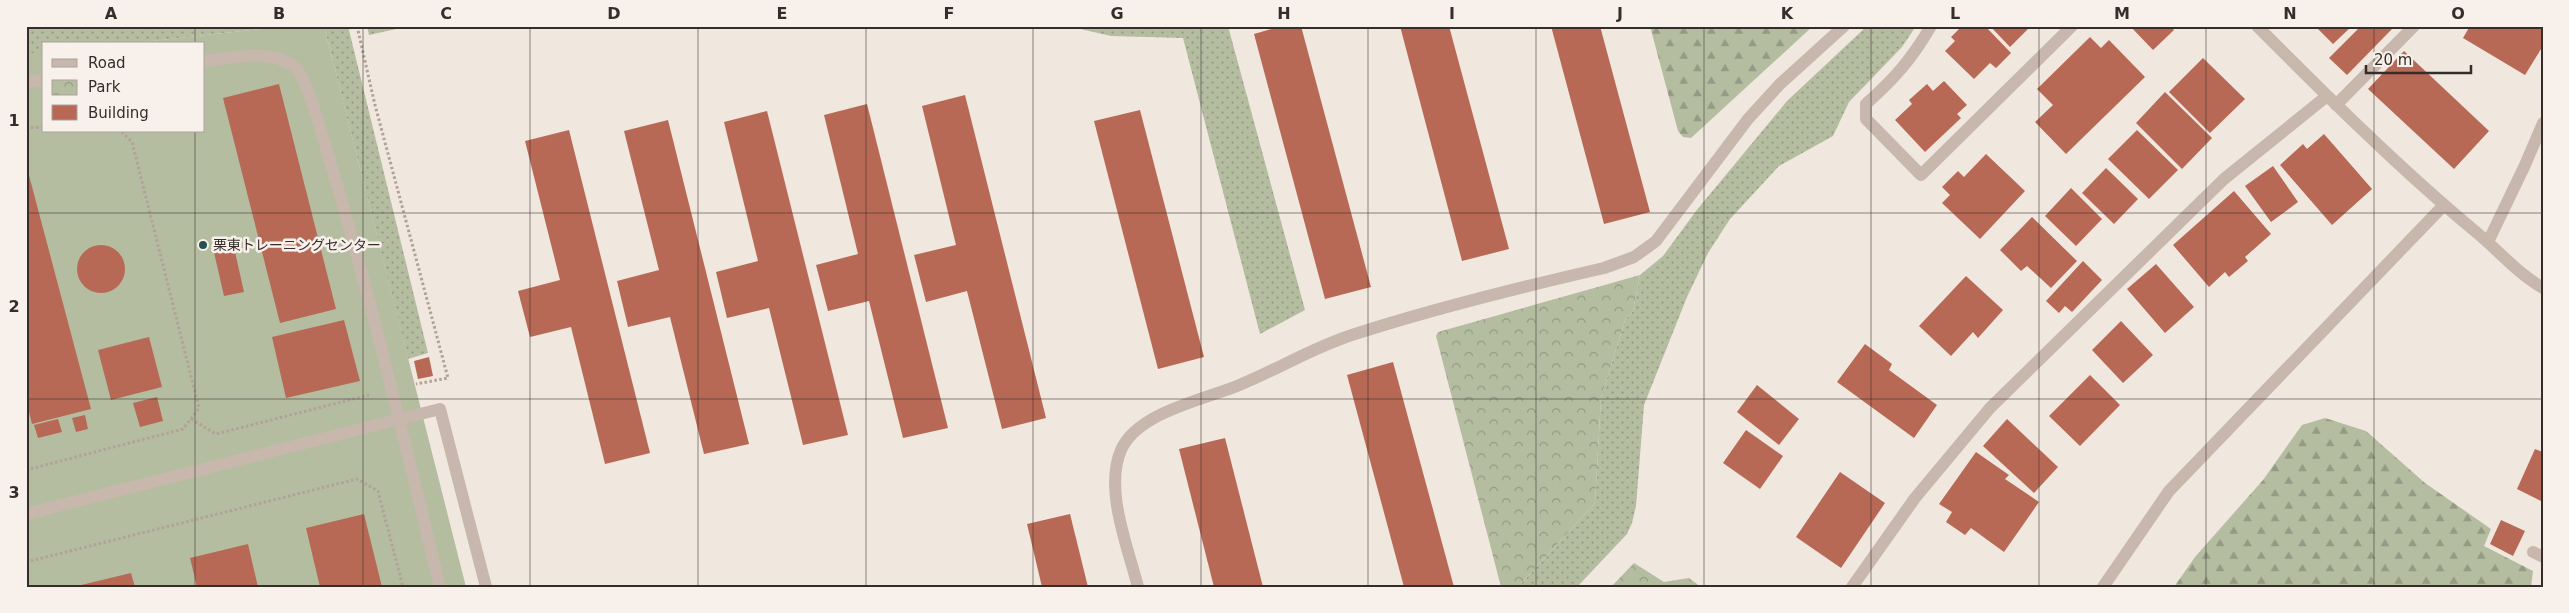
<svg xmlns="http://www.w3.org/2000/svg" width="2569" height="613" font-family="'DejaVu Sans','Noto Sans JP',sans-serif">
  <style>
    .grass { fill: url(#grass-dots) }
    .forest { fill: url(#forest-firs) }
    .park { fill: url(#park-crowns) }
    .pitch { fill: #b5bda1 }
    .building { fill: #b76955 }
    .lines { fill: none; stroke-linecap: round; stroke-linejoin: round }
    .path { stroke: #b2a197; stroke-width: 3; stroke-dasharray: 2.5 2.5; stroke-linecap: butt }
    .minor { stroke: #c7b7ac; stroke-width: 12 }
    .grid { fill: none; stroke: #362d2a; stroke-width: 1; stroke-opacity: 0.55 }
    .poi-dot { fill: #255152; stroke: #f8f1eb; stroke-width: 2 }
    .labels { text-anchor: middle; stroke-width: 5; stroke-linejoin: round; paint-order: stroke }
    .poi-label { font-size: 14px; fill: #362d2a; stroke: #f8f1eb; text-anchor: start }
    .neatline { fill: none; stroke: #362d2a; stroke-width: 2 }
    .grid-label { font-size: 16px; text-anchor: middle; font-weight: bold; fill: #362d2a }
  </style>
  <defs>
    <pattern id="grass-dots" width="8" height="8" patternUnits="userSpaceOnUse" patternTransform="scale(1.25)"><rect width="8" height="8" fill="#b5bda1"/><path d="M2 2h.1M6 6h.1" fill="none" stroke="#949a83" stroke-width="1.8" stroke-linecap="round"/></pattern>
    <pattern id="forest-firs" width="22" height="20" patternUnits="userSpaceOnUse" patternTransform="scale(1.25)"><rect width="22" height="20" fill="#b5bda1"/><path d="M5 1l3.5 6h-7zM16 11l3.5 6h-7z" fill="#949a83"/></pattern>
    <pattern id="park-crowns" width="20" height="18" patternUnits="userSpaceOnUse" patternTransform="scale(1.25)"><rect width="20" height="18" fill="#b5bda1"/><path d="M2 6a3 3 0 1 1 6 0M12 15a3 3 0 1 1 6 0" fill="none" stroke="#949a83"/></pattern>
  </defs>
  <rect width="100%" height="100%" fill="#f0e7df"/>
  <g class="grass">
    <polygon points="26,26 287,26 126,44 44,44 44,53 26,55"/>
    <polygon points="324,26 348,26 428,353 408,359"/>
    <polygon points="367,26 410,26 369,35"/>
    <polygon points="1067,26 1228,26 1305,310 1260,334 1183,38 1111,36"/>
    <polygon points="1867,26 1916,26 1902,47 1849,102 1833,136 1779,166 1730,219 1708,253 1687,297 1644,405 1636,506 1632,523 1627,534 1577,587 1518,587 1595,503 1601,398 1625,320 1633,311 1640,275 1663,256 1696,211 1787,101"/>
  </g>
  <g class="forest">
    <polygon points="1650,26 1813,26 1691,138 1683,137 1678,131"/>
    <polygon points="2325,418 2366,431 2425,483 2491,529 2484,546 2533,571 2531,587 2174,587 2195,557 2263,480 2302,425"/>
  </g>
  <g class="park">
    <polygon points="1640,275 1633,311 1625,320 1601,398 1595,503 1518,587 1501,587 1436,336 1438,332"/>
    <polygon points="1634,563 1664,582 1689,578 1701,587 1611,587"/>
  </g>
  <polygon class="pitch" points="287,26 324,26 466,587 26,587 26,54 44,52 44,131 204,131 204,44 124,44"/>
  <g class="building">
    <polygon points="1282,26 1301,26 1371,287 1325,299 1254,34"/>
    <polygon points="1400,26 1449,26 1509,249 1462,261"/>
    <polygon points="1551,26 1600,26 1650,212 1604,224"/>
    <polygon points="1962,26 1985,26 2011,53 1996,68 1990,63 1974,79 1945,51 1955,41 1951,37"/>
    <polygon points="1990,26 2031,26 2010,47"/>
    <polygon points="2130,26 2170,26 2174,30 2153,50"/>
    <polygon points="2315,26 2352,26 2333,44"/>
    <polygon points="2361,26 2393,28 2347,75 2329,58"/>
    <polygon points="2470,26 2543,26 2543,46 2525,75 2463,38"/>
    <polygon points="2090,37 2101,48 2109,40 2145,77 2066,154 2035,122 2053,105 2037,89"/>
    <polygon points="2404,51 2489,131 2454,169 2368,89"/>
    <polygon points="2203,58 2245,99 2210,133 2169,92"/>
    <polygon points="1944,81 1967,105 1957,114 1961,118 1925,152 1895,120 1912,104 1909,100 1927,84 1933,91"/>
    <polygon points="279,84 336,309 280,323 223,98"/>
    <polygon points="2165,92 2212,138 2182,169 2136,123"/>
    <polygon points="965,95 1046,418 1002,429 967,291 926,302 914,255 956,245 922,106"/>
    <polygon points="867,104 948,428 903,438 869,301 828,311 816,265 858,254 824,115"/>
    <polygon points="1140,110 1204,357 1158,369 1094,121"/>
    <polygon points="767,111 848,435 803,445 769,308 727,318 716,272 758,261 724,122"/>
    <polygon points="668,120 749,444 704,454 670,317 628,327 617,281 659,270 624,131"/>
    <polygon points="569,130 650,453 605,464 571,327 530,337 518,291 560,280 525,141"/>
    <polygon points="2137,130 2178,170 2149,199 2108,159"/>
    <polygon points="2324,134 2372,189 2332,225 2280,165 2303,144 2307,149"/>
    <polygon points="1986,154 2025,191 1980,239 1942,203 1950,195 1942,187 1958,171 1964,177"/>
    <polygon points="26,164 91,409 32,424 26,400"/>
    <polygon points="2273,166 2298,202 2271,222 2245,186"/>
    <polygon points="2106,168 2138,199 2114,224 2082,193"/>
    <polygon points="2071,188 2102,219 2076,246 2045,216"/>
    <polygon points="2234,191 2271,234 2245,257 2248,261 2229,277 2225,272 2209,287 2173,245"/>
    <polygon points="2032,217 2077,261 2051,288 2027,266 2021,271 2000,250"/>
    <polygon points="233,243 244,292 224,296 213,248"/>
    <circle cx="101" cy="269" r="24"/>
    <polygon points="2083,261 2102,280 2072,312 2065,306 2059,313 2046,301"/>
    <polygon points="2156,264 2194,307 2165,333 2127,289"/>
    <polygon points="1966,276 2003,310 1978,338 1973,332 1951,356 1919,326"/>
    <polygon points="344,320 360,381 286,398 272,337"/>
    <polygon points="2121,321 2153,355 2123,383 2092,350"/>
    <polygon points="149,337 162,387 111,400 98,350"/>
    <polygon points="1865,344 1892,364 1889,370 1937,405 1914,438 1837,382"/>
    <polygon points="429,357 433,376 418,379 414,361"/>
    <polygon points="1393,362 1454,587 1404,587 1347,375"/>
    <polygon points="2090,375 2120,405 2080,446 2049,416"/>
    <polygon points="1757,385 1799,419 1779,445 1737,412"/>
    <polygon points="157,397 163,421 140,427 133,403"/>
    <polygon points="85,415 88,429 76,432 72,418"/>
    <polygon points="58,419 62,432 38,438 34,425"/>
    <polygon points="2007,419 2058,467 2034,493 1983,446"/>
    <polygon points="1746,430 1783,456 1760,489 1723,463"/>
    <polygon points="1225,438 1263,587 1214,587 1179,449"/>
    <polygon points="2535,449 2543,452 2543,502 2517,489"/>
    <polygon points="1976,452 2009,475 2005,479 2039,502 2004,552 1971,528 1965,535 1946,522 1952,512 1939,504"/>
    <polygon points="1840,472 1885,503 1841,568 1796,537"/>
    <polygon points="364,514 382,587 320,587 306,528"/>
    <polygon points="1070,514 1088,587 1042,587 1027,524"/>
    <polygon points="2501,520 2525,531 2513,556 2490,544"/>
    <polygon points="248,544 258,587 197,587 190,558"/>
    <polygon points="131,573 135,587 77,587 77,586"/>
  </g>
  <g class="lines">
    <g class="path">
      <polyline points="357,26 375,105 448,378 416,384"/>
      <polyline points="26,128 44,127"/>
      <polyline points="191,419 216,434 369,395"/>
      <polyline points="26,470 183,429 199,408 132,142 121,131"/>
      <polyline points="26,562 357,479 378,491 403,587"/>
    </g>
    <g class="minor">
      <path d="M1931 26C1911 60 1895 78 1866 104V119L1921 175 2072 26"/>
      <path d="M2257 26C2328 97 2399 168 2476 232 2499 251 2517 273 2543 288"/>
      <path d="M204 61C233 58 270 48 295 67 307 77 321 132 326 148 370 293 404 440 440 587"/>
      <polyline points="26,82 44,80"/>
      <polyline points="2336,105 2414,26"/>
      <polyline points="2488,242 2525,165 2543,123"/>
      <polyline points="26,514 440,409 486,587"/>
      <polyline points="2533,552 2543,557"/>
      <path d="M1138 587C1128 547 1104 490 1121 450 1137 413 1202 400 1237 386 1277 370 1313 347 1355 334 1436 308 1521 287 1604 268L1634 257 1656 241 1748 119 1780 84 1844 26"/>
      <polyline points="1852,587 1915,498 1990,408 2224,179 2327,96"/>
      <polyline points="2103,587 2169,491 2444,205"/>
    </g>
  </g>
  <path class="grid" d="M195 26V44M363 26V587M530 26V587M698 26V587M866 26V587M1033 26V587M1201 26V587M1368 26V587M1536 26V587M1704 26V587M1871 26V587M2039 26V587M2206 26V587M2374 26V587M195 131V587M26 213H2543M26 399H2543"/>
  <circle class="poi-dot" cx="203" cy="245" r="5"/>
  <g class="labels">
    <g class="poi-label">
      <text x="213" y="250">栗東トレーニングセンター</text>
    </g>
  </g>
  <rect width="2569" height="613" fill="none" stroke="#f8f1eb" stroke-width="55"/>
  <rect x="42" y="42" width="162" height="90" fill="#f8f1eb" stroke="#aaa39e"/>
  <rect x="52" y="59" width="25" height="8" fill="#c7b7ac" stroke="#aaa39e"/>
  <text x="88" y="68" font-size="15" fill="#362d2a">Road</text>
  <rect x="52" y="80" width="25" height="15" fill="url(#park-crowns)" stroke="#aaa39e"/>
  <text x="88" y="92" font-size="15" fill="#362d2a">Park</text>
  <rect x="52" y="105" width="25" height="15" fill="#b76955" stroke="#aaa39e"/>
  <text x="88" y="118" font-size="15" fill="#362d2a">Building</text>
  <path d="M2366 65v8h105v-8" fill="none" stroke="#362d2a" stroke-width="2.5"/>
  <text x="2374" y="65" font-size="15" fill="#362d2a" stroke="#f8f1eb" stroke-width="4" paint-order="stroke">20 m</text>
  <rect x="28" y="28" width="2514" height="558" class="neatline"/>
  <g class="grid-label">
    <text x="111" y="19">A</text>
    <text x="279" y="19">B</text>
    <text x="446" y="19">C</text>
    <text x="614" y="19">D</text>
    <text x="782" y="19">E</text>
    <text x="949" y="19">F</text>
    <text x="1117" y="19">G</text>
    <text x="1284" y="19">H</text>
    <text x="1452" y="19">I</text>
    <text x="1620" y="19">J</text>
    <text x="1787" y="19">K</text>
    <text x="1955" y="19">L</text>
    <text x="2122" y="19">M</text>
    <text x="2290" y="19">N</text>
    <text x="2458" y="19">O</text>
    <text x="14" y="126">1</text>
    <text x="14" y="312">2</text>
    <text x="14" y="498">3</text>
  </g>
</svg>
